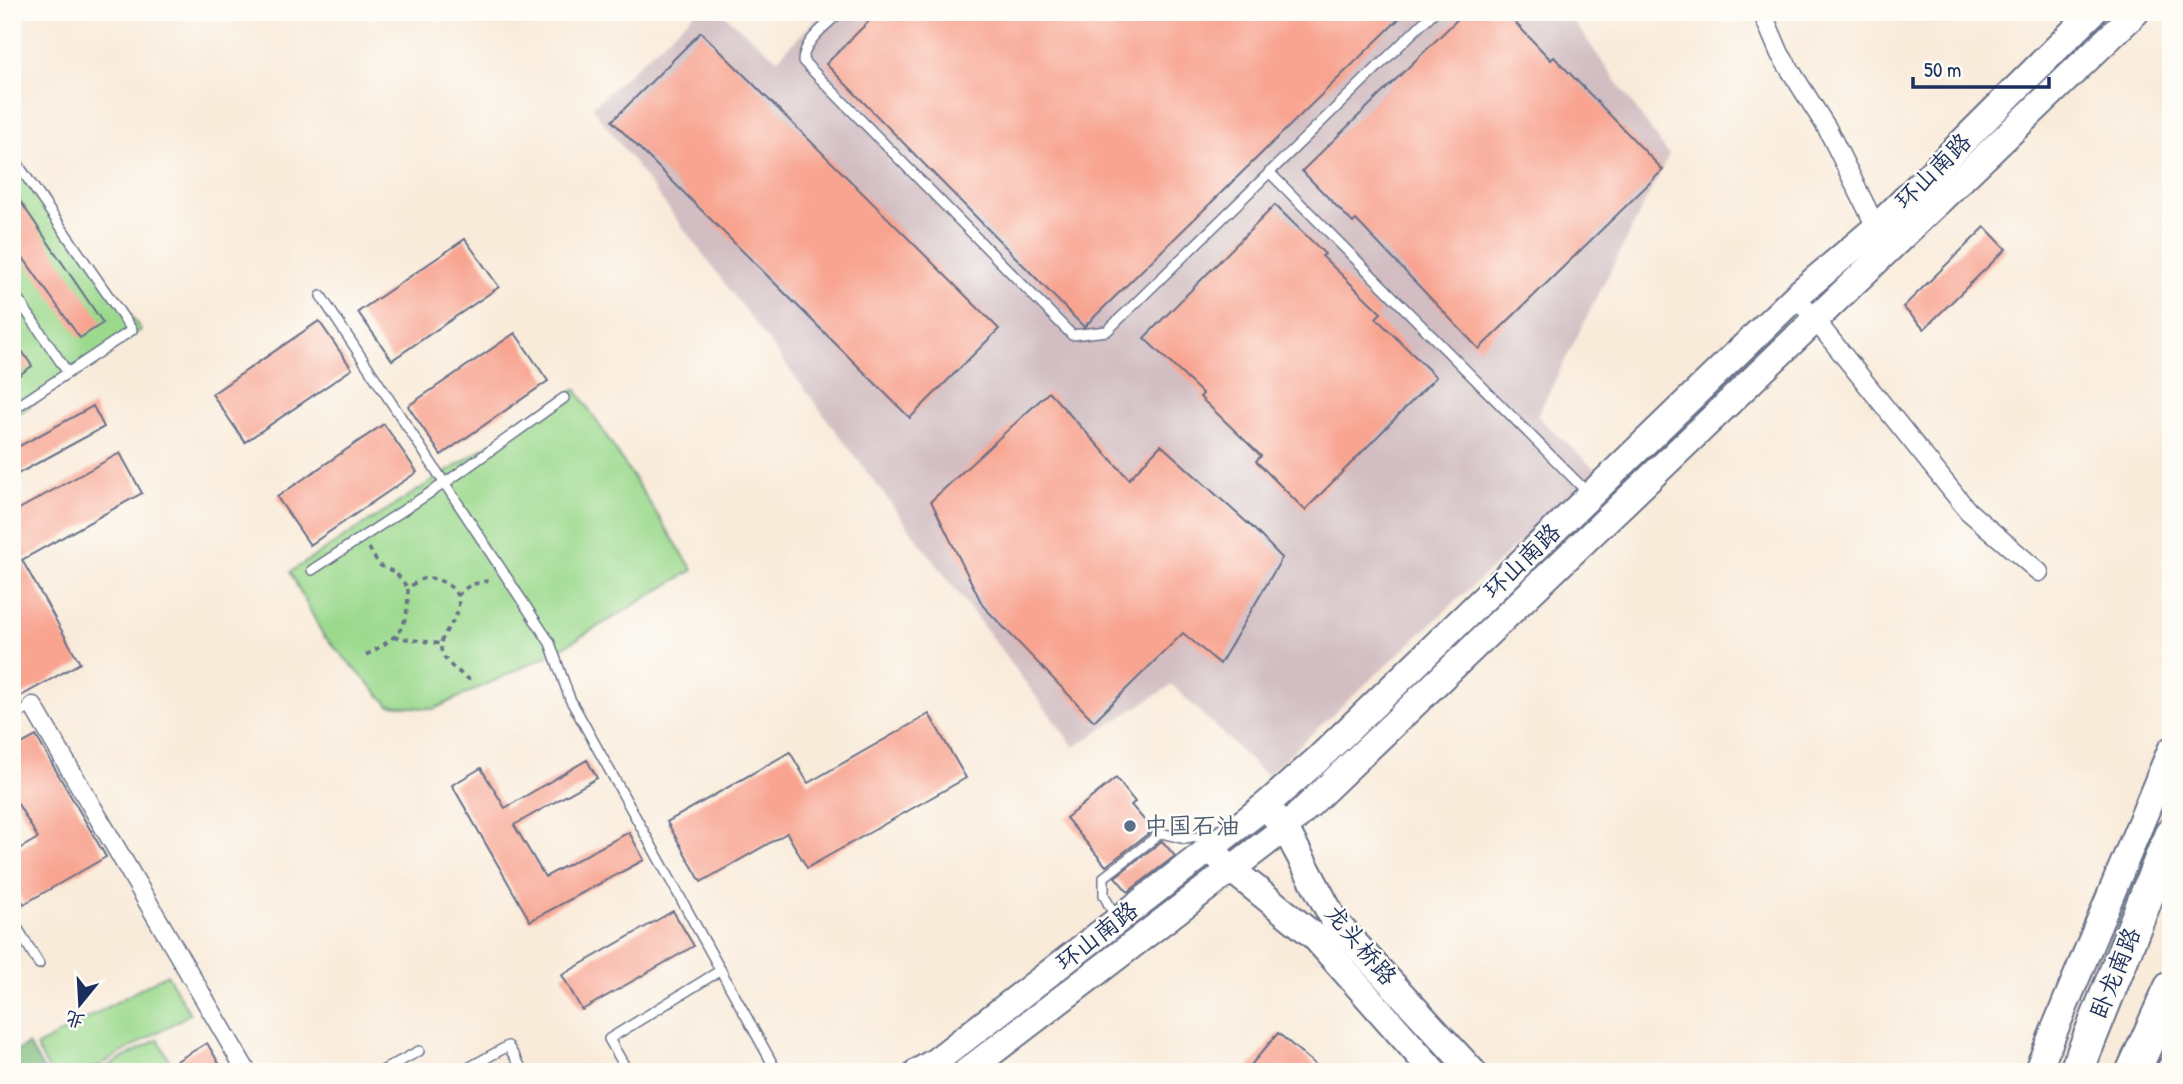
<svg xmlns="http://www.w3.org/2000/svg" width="2183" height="1084" font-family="'Patrick Hand','LXGW WenKai TC',sans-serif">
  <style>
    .industrial { fill: #d2bec2 }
    .green { fill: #9bd98d; stroke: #5b8476; stroke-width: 2 }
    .forest { fill: #7cb978; stroke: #4c746b; stroke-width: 2 }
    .building { fill: #f8a491 }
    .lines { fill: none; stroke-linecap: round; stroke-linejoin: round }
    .lane-casing { stroke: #697189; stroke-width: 12 }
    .street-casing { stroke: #697189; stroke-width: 21 }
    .secondary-casing { stroke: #697189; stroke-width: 30 }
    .highway-casing { stroke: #697189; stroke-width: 37 }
    .path { stroke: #697189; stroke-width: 3.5; stroke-dasharray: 5 5; stroke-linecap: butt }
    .lane { stroke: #fff; stroke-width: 9 }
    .street { stroke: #fff; stroke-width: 18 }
    .secondary { stroke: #fff; stroke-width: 26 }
    .highway { stroke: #fff; stroke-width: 33 }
    .service-dot { fill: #5c6f8a; stroke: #fdfcf7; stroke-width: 2.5 }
    .labels { text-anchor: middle; stroke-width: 5; stroke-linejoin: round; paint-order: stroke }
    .street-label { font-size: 24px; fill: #1b2f5e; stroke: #fdfcf7 }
    .service-label { font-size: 24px; fill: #4e5e75; stroke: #fdfcf7; text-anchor: start }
  </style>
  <rect width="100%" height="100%" fill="#fdfcf7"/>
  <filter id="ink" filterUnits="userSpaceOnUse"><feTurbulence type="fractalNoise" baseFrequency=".0143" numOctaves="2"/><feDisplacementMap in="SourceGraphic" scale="14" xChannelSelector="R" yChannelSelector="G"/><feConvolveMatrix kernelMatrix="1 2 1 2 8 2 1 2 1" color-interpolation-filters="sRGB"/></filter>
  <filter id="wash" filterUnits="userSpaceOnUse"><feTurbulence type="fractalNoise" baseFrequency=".00686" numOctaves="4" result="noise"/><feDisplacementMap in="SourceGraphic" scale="28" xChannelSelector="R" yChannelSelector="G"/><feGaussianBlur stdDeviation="1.57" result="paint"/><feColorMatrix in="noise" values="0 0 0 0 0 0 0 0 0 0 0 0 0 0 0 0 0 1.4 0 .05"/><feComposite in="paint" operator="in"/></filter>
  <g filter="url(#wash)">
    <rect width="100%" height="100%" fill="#f9ebda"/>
    <polygon class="industrial" points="696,12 721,12 777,59 823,12 1567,12 1669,155 1537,416 1597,471 1266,776 1172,685 1074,747 592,107"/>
    <g class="green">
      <polygon points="12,150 141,330 12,418"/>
      <polygon points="576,389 693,570 553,653 434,709 389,705 323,635 290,572"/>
      <polygon points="167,974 190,1014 88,1072 50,1072 36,1047"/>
      <polygon points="158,1039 170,1062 152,1072 97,1072"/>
    </g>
    <polygon class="forest" points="28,1044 45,1072 12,1072 12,1054"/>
    <g id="blocks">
      <g class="building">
        <polygon points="878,12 1406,12 1084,327 826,64"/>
        <polygon points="1465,12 1505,12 1551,60 1554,57 1663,170 1479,349 1356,220 1353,223 1302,171"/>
        <polygon points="701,32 999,329 910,418 612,121"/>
        <polygon points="12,189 103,323 80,338 12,242"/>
        <polygon points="1275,205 1325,254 1322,256 1381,313 1376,318 1436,377 1305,510 1256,461 1261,456 1200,397 1203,394 1144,338"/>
        <polygon points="1985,227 2006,249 1924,329 1903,307"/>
        <polygon points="465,239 499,287 392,360 358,312"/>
        <polygon points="319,321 352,369 245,442 212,394"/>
        <polygon points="515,333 548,381 441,455 408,406"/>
        <polygon points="12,336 32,366 12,380"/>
        <polygon points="1049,392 1129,479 1161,445 1253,528 1282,558 1220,664 1183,633 1094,721 983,606 931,501"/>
        <polygon points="93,406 104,427 12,477 12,450"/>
        <polygon points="384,424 417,472 310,545 277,497"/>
        <polygon points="120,453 142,493 22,560 80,663 12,701 12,513"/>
        <polygon points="929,714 966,778 807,868 787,833 701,882 667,822 790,752 808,783"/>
        <polygon points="36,736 106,857 24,904 12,884 12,853 38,838 12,794 12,749"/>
        <polygon points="587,760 597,778 514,825 545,877 629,832 644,860 530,921 452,785 481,768 505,808"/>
        <polygon points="1116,778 1135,802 1131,805 1153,830 1106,866 1066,818"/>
        <polygon points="1162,841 1175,856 1128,892 1115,877"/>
        <polygon points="673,911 694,946 582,1010 562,975"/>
        <polygon points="1278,1033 1324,1072 1245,1072"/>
        <polygon points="207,1043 224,1072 158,1072"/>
      </g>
    </g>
  </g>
  <g filter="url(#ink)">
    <use href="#blocks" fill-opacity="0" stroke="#697189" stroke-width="2"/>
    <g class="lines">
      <defs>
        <g id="lane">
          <path d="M840 12C826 26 804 40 803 61L1072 335 1107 331 1434 12"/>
          <polyline points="12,156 132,330 12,410"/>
          <polyline points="1269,172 1589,494"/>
          <polyline points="12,290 68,373"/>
          <polyline points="321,296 550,643 570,699 776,1070 773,1072"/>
          <polyline points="312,570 445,483 564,398"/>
          <polyline points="12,717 33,706"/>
          <polyline points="12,919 39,964"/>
          <polyline points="1116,919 1104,895 1104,877 1161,833 1185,839 1214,834"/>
          <polyline points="380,1072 419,1051"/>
          <polyline points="461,1072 508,1046 524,1072"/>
          <polyline points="628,1072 609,1039 721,970"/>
        </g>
        <g id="street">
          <polyline points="1762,12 1780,54 1827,128 1881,237"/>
          <polyline points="1796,296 1968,511 2039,572"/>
          <polyline points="33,706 247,1072"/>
        </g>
        <g id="secondary">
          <polyline points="1274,815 1285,828 1335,922 1473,1072"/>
          <polyline points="1219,857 1231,869 1314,936 1434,1072"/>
          <polyline points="918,1072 936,1061 1266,805 1317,760 1796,296 1876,228 2093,12"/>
          <polyline points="966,1072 1285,828 2136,12"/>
          <polyline points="2037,1072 2171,750"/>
          <polyline points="2169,1072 2171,1068"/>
        </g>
        <g id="highway">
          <polyline points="2076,1072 2171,835"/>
          <polyline points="2133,1072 2171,988"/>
        </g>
      </defs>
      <use href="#lane" class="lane-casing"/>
      <use href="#street" class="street-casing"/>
      <use href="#secondary" class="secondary-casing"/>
      <use href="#highway" class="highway-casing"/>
      <g class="path">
        <polyline points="369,548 379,565 396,573 408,588"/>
        <path d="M458 596C468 583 477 583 492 580"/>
        <polyline points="394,637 442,644"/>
        <path d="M366 655C402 635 408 628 408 588 414 584 420 578 428 578 445 579 462 591 458 609 456 623 439 634 441 649 444 664 460 672 471 681"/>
      </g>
      <use href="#lane" class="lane"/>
      <use href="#street" class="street"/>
      <use href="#secondary" class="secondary"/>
      <use href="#highway" class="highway"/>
    </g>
  </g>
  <circle class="service-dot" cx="1130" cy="826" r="7"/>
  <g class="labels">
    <g class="street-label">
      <text transform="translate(1933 171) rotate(-45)" y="8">环山南路</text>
      <text transform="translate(1522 561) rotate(-44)" y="8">环山南路</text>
      <text transform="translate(1097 936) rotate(-38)" y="8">环山南路</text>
      <text transform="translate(1361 945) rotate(50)" y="8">龙头桥路</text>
      <text transform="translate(2115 973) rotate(-68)" y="8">卧龙南路</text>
    </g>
    <g class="service-label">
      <text x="1144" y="834">中国石油</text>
    </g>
  </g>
  <rect width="2183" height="1084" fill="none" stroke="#fdfcf7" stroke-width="42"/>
  <g transform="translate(80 1004) rotate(198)" stroke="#fdfcf7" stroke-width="5" paint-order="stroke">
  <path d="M0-5L12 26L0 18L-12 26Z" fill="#1b2f5e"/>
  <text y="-10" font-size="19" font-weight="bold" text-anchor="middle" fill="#1b2f5e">北</text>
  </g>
  <path d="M1913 77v10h136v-10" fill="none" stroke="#1b2f5e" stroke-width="3.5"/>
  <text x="1924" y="77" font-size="21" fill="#1b2f5e" stroke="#fdfcf7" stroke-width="5" paint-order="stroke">50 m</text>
</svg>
